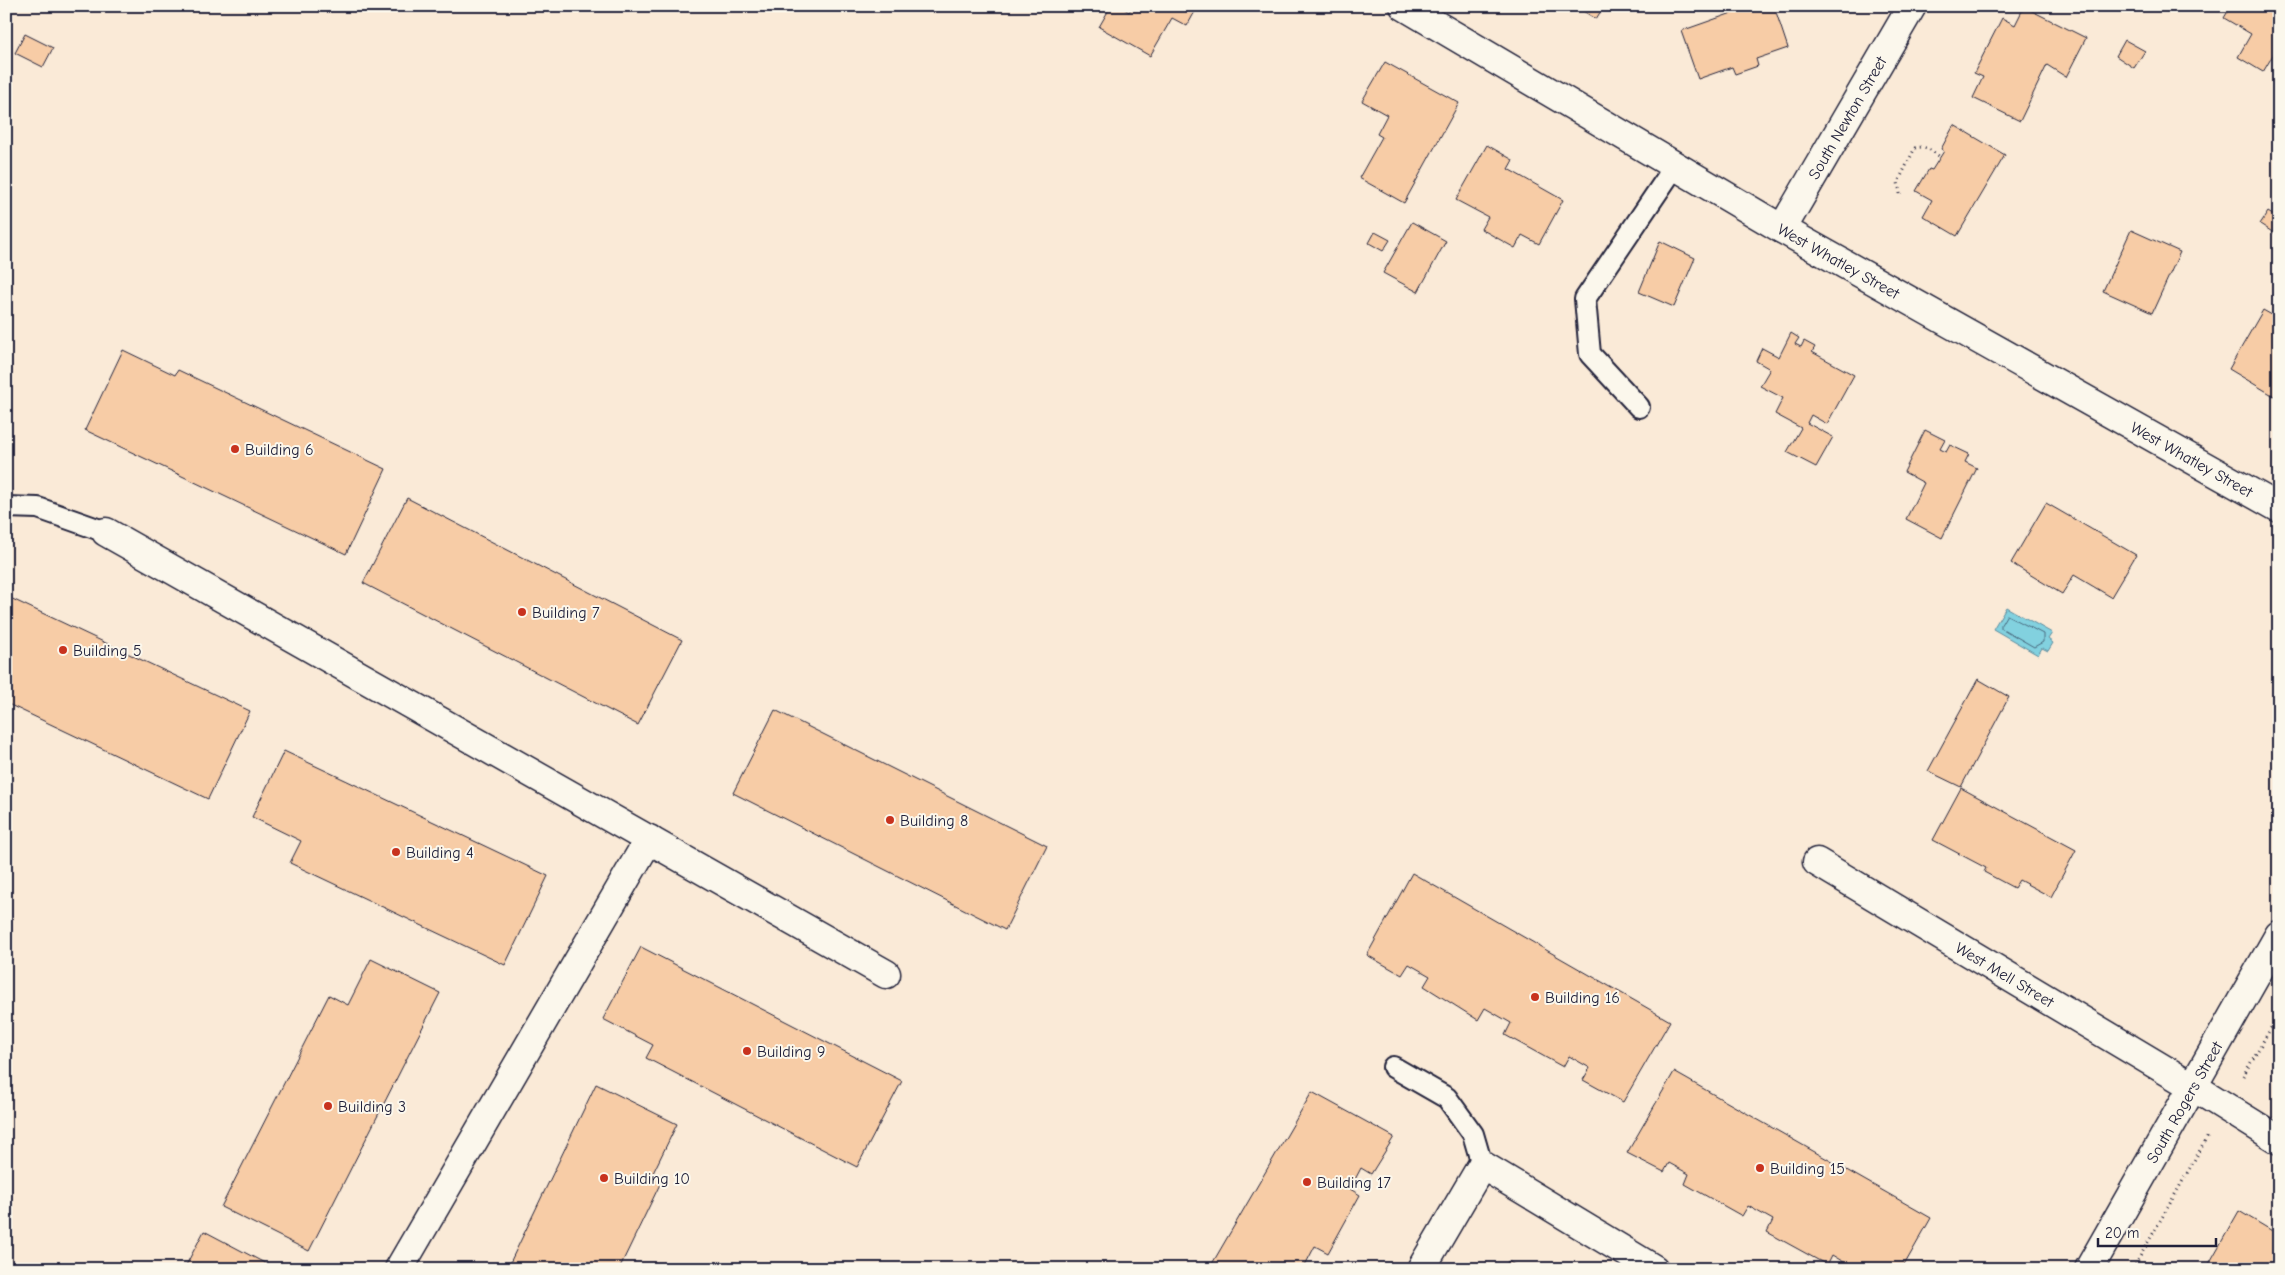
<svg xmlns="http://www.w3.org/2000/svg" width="2285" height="1275" font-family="'Comic Neue',sans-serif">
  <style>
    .water { fill: #82d1df; stroke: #5c8b9d }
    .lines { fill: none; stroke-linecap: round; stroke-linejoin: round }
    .shore { stroke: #48687d; stroke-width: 1 }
    .building { fill: #f7cca6; stroke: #22223b }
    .lane-casing { stroke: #22223b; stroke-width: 24 }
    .street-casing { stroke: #22223b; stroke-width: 31 }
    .secondary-casing { stroke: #22223b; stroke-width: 31 }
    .path { stroke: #22223b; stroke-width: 3; stroke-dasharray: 1 4; stroke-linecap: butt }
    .lane { stroke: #fbf7ec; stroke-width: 20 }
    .street { stroke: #fbf7ec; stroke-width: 28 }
    .secondary { stroke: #fbf7ec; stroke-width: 28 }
    .poi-dot { fill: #c8321e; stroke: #fbf7ec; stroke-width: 2 }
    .labels { text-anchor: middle; stroke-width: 4; stroke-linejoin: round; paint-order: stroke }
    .street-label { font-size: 16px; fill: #22223b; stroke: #fbf7ec }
    .poi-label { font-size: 16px; fill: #22223b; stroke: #fbf7ec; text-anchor: start }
  </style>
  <rect width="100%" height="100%" fill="#faead7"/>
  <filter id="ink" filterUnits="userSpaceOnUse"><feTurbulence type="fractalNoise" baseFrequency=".02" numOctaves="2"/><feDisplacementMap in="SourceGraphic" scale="10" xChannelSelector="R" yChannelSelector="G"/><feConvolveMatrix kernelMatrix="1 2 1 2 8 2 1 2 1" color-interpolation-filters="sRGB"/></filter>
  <g filter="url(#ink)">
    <polygon class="water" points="2006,607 2052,633 2048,639 2053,643 2048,651 2042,648 2038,655 1993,629"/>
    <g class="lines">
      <polygon class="shore" points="2007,615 2043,634 2043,642 2034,647 2001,628 2001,625"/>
    </g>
    <g class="building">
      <polygon points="1111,6 1120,6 1129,12 1133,6 1198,6 1187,26 1172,18 1150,56 1099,27"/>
      <polygon points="1575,6 1604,6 1596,19"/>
      <polygon points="1733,6 1774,6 1788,48 1756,59 1758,66 1735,74 1732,67 1698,79 1681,31 1735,12"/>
      <polygon points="2231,6 2279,6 2279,45 2263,72 2238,57 2251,34 2224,18"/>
      <polygon points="2024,7 2086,38 2066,77 2047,65 2020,121 1973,98 1983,77 1974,73 2002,18 2015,25"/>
      <polygon points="25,34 53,48 43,67 15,53"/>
      <polygon points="2125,40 2145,51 2134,68 2116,56"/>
      <polygon points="1385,62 1459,103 1404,203 1359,178 1382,137 1377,134 1387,115 1362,101"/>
      <polygon points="1954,125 2005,155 1957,236 1923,216 1932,200 1916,191 1929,169 1932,170 1944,151 1941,149"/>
      <polygon points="1487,145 1513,160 1508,169 1563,200 1539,244 1522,235 1515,248 1481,229 1488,217 1456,200"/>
      <polygon points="2268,212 2279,219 2277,235 2260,224"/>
      <polygon points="1412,222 1446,241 1418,292 1383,273"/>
      <polygon points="2131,230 2180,252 2152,313 2103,291"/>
      <polygon points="1375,232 1390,240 1383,251 1369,243"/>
      <polygon points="1660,241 1695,258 1674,307 1639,292"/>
      <polygon points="2263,310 2279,319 2279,399 2229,369"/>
      <polygon points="1791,333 1799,338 1795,344 1801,347 1804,341 1815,347 1812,352 1854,375 1827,424 1811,415 1807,423 1833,437 1816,467 1787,452 1801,428 1775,414 1783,398 1760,386 1770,369 1756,361 1762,348 1779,357"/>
      <polygon points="123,350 175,375 178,370 386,469 346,554 85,430"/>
      <polygon points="1925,430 1945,440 1940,449 1946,452 1950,445 1969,454 1965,462 1977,468 1942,538 1906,519 1924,483 1904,472"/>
      <polygon points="407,498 682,640 638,725 363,583"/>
      <polygon points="2046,503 2136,555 2111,597 2074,575 2062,594 2011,563"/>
      <polygon points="6,596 250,711 208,799 6,703"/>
      <polygon points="1978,679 2009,697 1961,787 1928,771"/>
      <polygon points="775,710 1047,846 1005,930 733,793"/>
      <polygon points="284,751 548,876 505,965 290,863 301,841 252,817"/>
      <polygon points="1961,788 2076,850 2051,897 2019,880 2014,888 1984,872 1986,868 1933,840"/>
      <polygon points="1412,873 1670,1021 1623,1102 1583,1080 1590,1068 1569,1056 1563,1067 1505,1035 1511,1023 1485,1008 1478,1020 1424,986 1430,976 1409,964 1402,975 1367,955"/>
      <polygon points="641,947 902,1081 857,1167 646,1058 653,1045 603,1019"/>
      <polygon points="371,959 440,993 309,1251 221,1207 329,995 348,1005"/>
      <polygon points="1674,1072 1931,1218 1902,1269 1851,1269 1852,1267 1832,1255 1827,1265 1767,1232 1773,1220 1748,1206 1742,1216 1685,1184 1689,1174 1669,1163 1664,1172 1627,1153"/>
      <polygon points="596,1084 677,1124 652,1175 662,1180 619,1269 507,1269"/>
      <polygon points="1312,1092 1394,1137 1371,1174 1361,1168 1350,1189 1360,1195 1328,1253 1315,1246 1303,1269 1209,1269"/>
      <polygon points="2239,1211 2279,1235 2279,1265 2277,1269 2206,1269"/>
      <polygon points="204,1231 276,1269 184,1269"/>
      <polygon points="1508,1261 1521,1269 1504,1269"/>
    </g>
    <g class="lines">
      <defs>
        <g id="lane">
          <polyline points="1639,407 1590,354 1585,299 1675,166"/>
          <polyline points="6,507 38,508 106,532"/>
          <polyline points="1393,1067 1447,1098 1473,1134 1482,1165"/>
        </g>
        <g id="street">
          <path id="s1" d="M1404 6 1782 229 2279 508"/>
          <path id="s2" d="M1782 229 1912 6"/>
          <polyline points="106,532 886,974"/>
          <path id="s3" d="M1817 862 2192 1086 2279 1140"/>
          <polyline points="399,1269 649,839"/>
          <polyline points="1421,1269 1482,1165 1654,1269"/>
        </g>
        <g id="secondary">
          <path id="s4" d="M2089 1269 2279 935"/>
        </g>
      </defs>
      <use href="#lane" class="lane-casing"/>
      <use href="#street" class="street-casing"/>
      <use href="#secondary" class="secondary-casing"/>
      <g class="path">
        <path d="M1900 194 1898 182 1915 148C1925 145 1932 151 1940 157"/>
        <polyline points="2243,1076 2279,1014"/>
        <polyline points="2133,1269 2208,1136"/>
      </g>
      <use href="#lane" class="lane"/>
      <use href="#street" class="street"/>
      <use href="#secondary" class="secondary"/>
    </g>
  </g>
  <g class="poi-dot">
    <circle cx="235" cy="449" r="5"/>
    <circle cx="522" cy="612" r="5"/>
    <circle cx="63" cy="650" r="5"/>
    <circle cx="890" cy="820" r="5"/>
    <circle cx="396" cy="852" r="5"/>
    <circle cx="1535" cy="997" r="5"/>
    <circle cx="747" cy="1051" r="5"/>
    <circle cx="328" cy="1106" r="5"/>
    <circle cx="1760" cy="1168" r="5"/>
    <circle cx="604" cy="1178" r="5"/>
    <circle cx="1307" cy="1182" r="5"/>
  </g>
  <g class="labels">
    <g class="street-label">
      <text dy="6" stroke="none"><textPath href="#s2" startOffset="129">South Newton Street</textPath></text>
      <text dy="6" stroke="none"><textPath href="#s1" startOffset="504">West Whatley Street</textPath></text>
      <text dy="6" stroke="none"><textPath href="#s1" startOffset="909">West Whatley Street</textPath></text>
      <text dy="6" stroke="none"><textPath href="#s3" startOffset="219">West Mell Street</textPath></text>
      <text dy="6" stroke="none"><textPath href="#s4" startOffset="192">South Rogers Street</textPath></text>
    </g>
    <g class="poi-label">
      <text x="245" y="455">Building 6</text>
      <text x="532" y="618">Building 7</text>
      <text x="73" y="656">Building 5</text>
      <text x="900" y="826">Building 8</text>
      <text x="406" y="858">Building 4</text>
      <text x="1545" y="1003">Building 16</text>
      <text x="757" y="1057">Building 9</text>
      <text x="338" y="1112">Building 3</text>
      <text x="1770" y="1174">Building 15</text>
      <text x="614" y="1184">Building 10</text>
      <text x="1317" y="1188">Building 17</text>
    </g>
  </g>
  <rect width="2285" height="1275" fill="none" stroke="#fbf7ec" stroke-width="25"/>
  <rect x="12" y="12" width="2260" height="1250" fill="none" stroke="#22223b" stroke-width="2" filter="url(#ink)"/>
  <path d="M2098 1238v8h118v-8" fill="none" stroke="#22223b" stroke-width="2.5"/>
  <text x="2105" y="1238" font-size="15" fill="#22223b" stroke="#fbf7ec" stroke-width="4" paint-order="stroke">20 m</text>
</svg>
